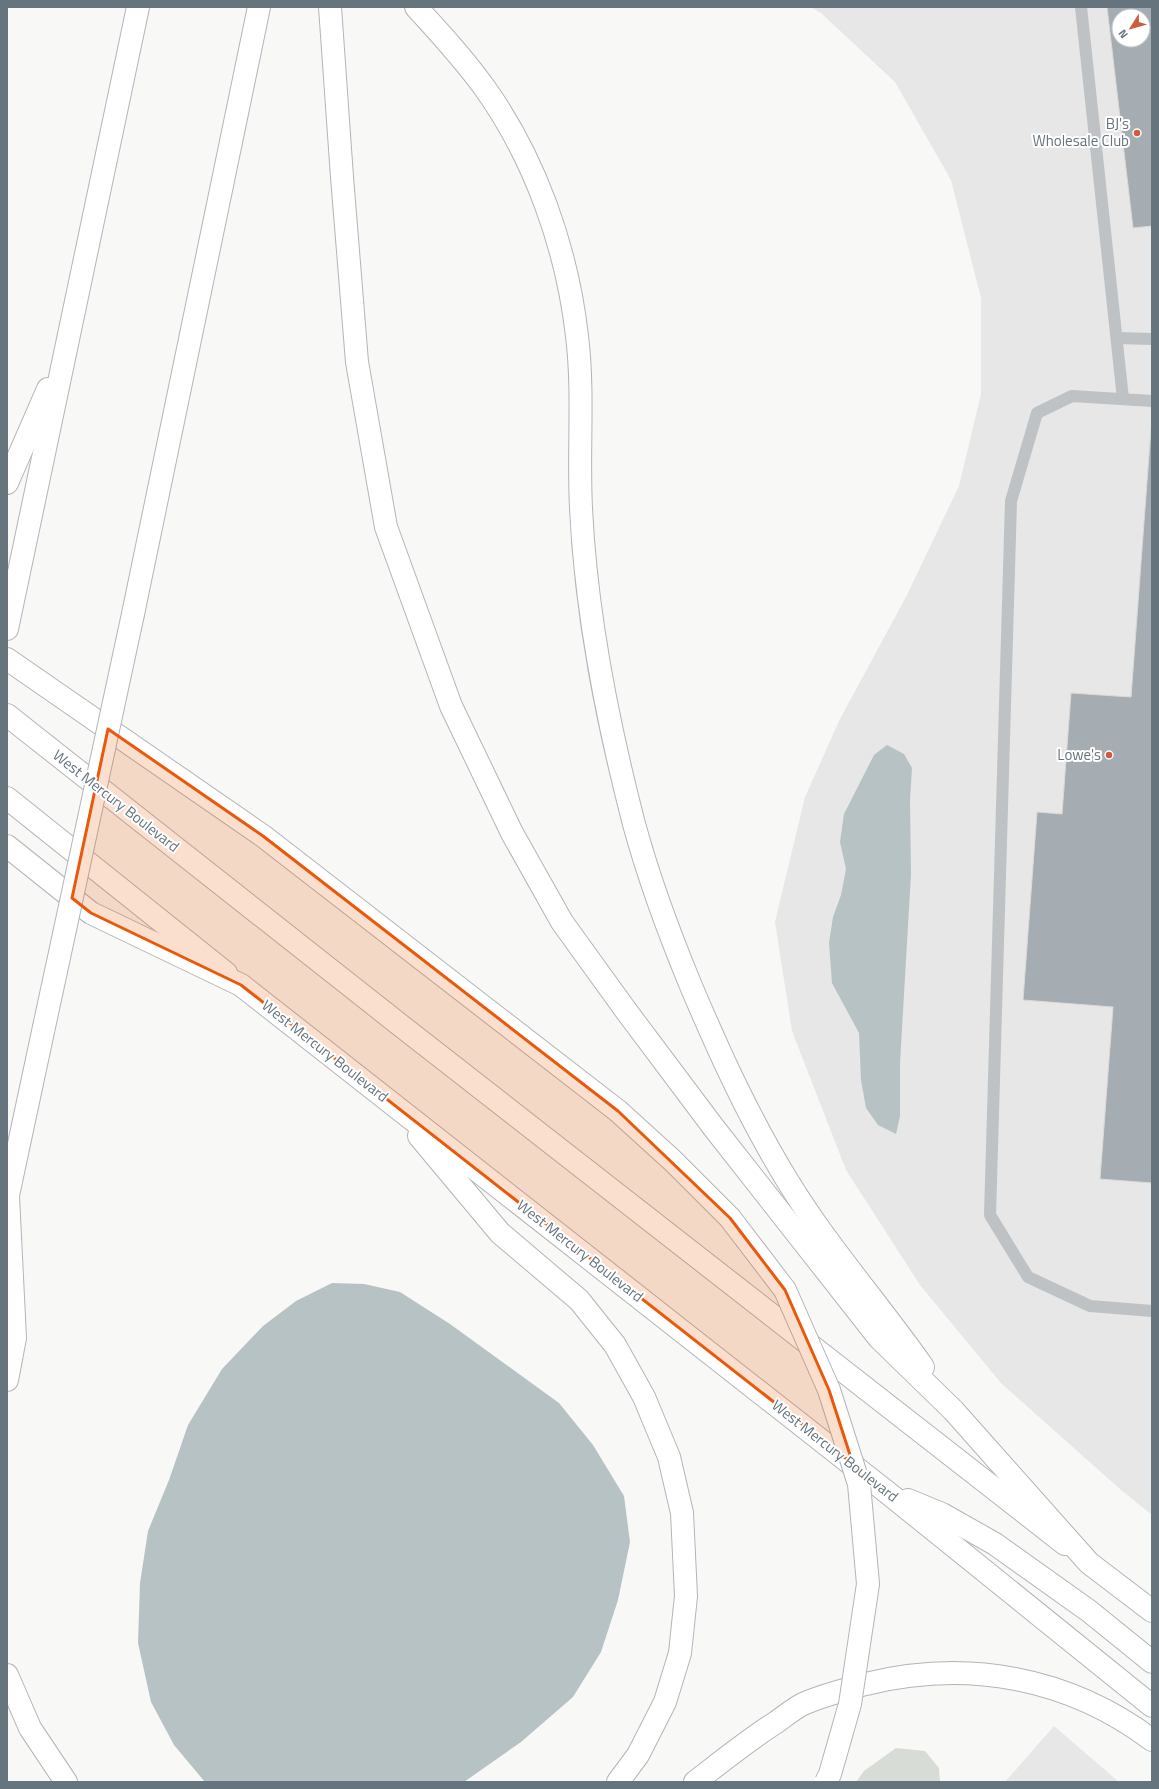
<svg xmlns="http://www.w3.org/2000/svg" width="1159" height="1789" font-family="'Titillium Web',sans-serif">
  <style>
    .built { fill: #e6e7e6; fill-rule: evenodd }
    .green { fill: #d8dcd6 }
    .water { fill: #b7c2c5 }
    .building { fill: #a6adb2; stroke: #dadad8; fill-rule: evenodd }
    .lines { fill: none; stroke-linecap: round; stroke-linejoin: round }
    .primary-casing { stroke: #b2b6b9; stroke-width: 24 }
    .highway-casing { stroke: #b2b5b8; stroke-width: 24 }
    .lane { stroke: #bec2c5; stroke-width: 12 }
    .primary { stroke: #fff; stroke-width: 22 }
    .highway { stroke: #fff; stroke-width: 22 }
    .highway-bridge-casing { stroke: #b2b5b8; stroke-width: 24; stroke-linecap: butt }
    .highway-bridge { stroke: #fff; stroke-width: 22 }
    .marked { fill: #e8590c; fill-opacity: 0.2; stroke: #e8590c; stroke-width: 3; stroke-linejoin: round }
    .poi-dot { fill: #ce5d40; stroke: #fff; stroke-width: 1.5 }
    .labels { text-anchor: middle; stroke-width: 4; stroke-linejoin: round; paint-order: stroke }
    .poi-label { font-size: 15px; fill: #66747d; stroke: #fff; text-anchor: end }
    .street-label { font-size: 15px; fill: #66747d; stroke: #fff }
  </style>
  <rect width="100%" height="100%" fill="#f8f8f6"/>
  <g class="built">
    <path d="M810 7H1152V1515L1121 1490 1001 1383 920 1285 846 1170 792 1031 775 922 805 797 840 719 907 595 959 486 981 394V298L951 180 895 82 821 13ZM1119 16H1143V40H1119Z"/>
    <polygon points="1054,1726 1119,1782 1005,1782"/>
  </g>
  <polygon class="green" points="896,1748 925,1751 939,1768 940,1782 856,1782 864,1771"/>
  <g class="water">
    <polygon points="887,745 904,754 912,768 910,800 911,874 900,1063 900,1116 896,1134 878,1125 866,1108 861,1080 859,1033 832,983 829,943 833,917 841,895 846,869 840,842 844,814 874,755"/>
    <polygon points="332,1283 364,1284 400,1292 450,1324 559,1403 593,1445 624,1496 630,1542 618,1600 601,1652 573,1697 521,1742 464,1782 205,1782 174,1745 151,1702 138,1643 140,1583 148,1531 169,1480 188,1425 222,1369 263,1326 296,1301"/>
  </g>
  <g class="building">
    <path d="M1107 7H1152V226L1133 228ZM1119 16H1143V40H1119Z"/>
    <polygon points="1151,428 1152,428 1152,1183 1100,1179 1113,1007 1023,1000 1037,812 1062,814 1071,693 1131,697"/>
  </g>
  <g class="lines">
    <defs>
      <g id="primary">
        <polyline points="7,715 395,1021 1065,1544"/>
        <polyline points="7,798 226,973"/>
      </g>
      <g id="highway">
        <polyline points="330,7 342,177 357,362 386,527 451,706 512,833 562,922 627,1012 714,1128 879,1338 953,1410 1089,1563 1152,1611"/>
        <path d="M416 7C440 33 463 58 484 87 535 158 567 248 577 336 584 393 578 451 581 508 586 615 607 720 634 824 649 879 669 933 691 986 719 1052 749 1118 787 1180 827 1246 879 1304 923 1367"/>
        <polyline points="7,483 48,389"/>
        <polyline points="133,614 259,7"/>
        <polyline points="7,629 138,7"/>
        <polyline points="7,659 263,836 618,1111"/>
        <polyline points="7,846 91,913 241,985 888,1493 1152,1706"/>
        <polyline points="419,1136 500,1233 579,1300 615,1345 644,1397 669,1457 682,1513 686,1596 680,1653 665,1702 638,1755 618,1782"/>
        <polyline points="7,1200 44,1027"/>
        <polyline points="7,1380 15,1338 8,1196"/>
        <polyline points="908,1500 942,1514 995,1544 1089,1611 1152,1662"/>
        <polyline points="7,1675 30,1728 66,1782"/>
        <path d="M695 1782C721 1762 747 1741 775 1723 784 1717 793 1709 803 1704 823 1695 844 1690 866 1684 967 1659 1068 1677 1152 1740"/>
      </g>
    </defs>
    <use href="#primary" class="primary-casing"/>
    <use href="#highway" class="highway-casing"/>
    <g class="lane">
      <polyline points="1081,7 1123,399"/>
      <polyline points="1117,338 1152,339"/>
      <polyline points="1152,401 1072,396 1037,413 1011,501 990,1215 1028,1277 1090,1306 1152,1311"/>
    </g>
    <use href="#primary" class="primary"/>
    <use href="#highway" class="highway"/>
    <defs>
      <g id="highway-bridge">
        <polyline points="44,1027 133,614"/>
        <polyline points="618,1111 673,1161 730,1218 785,1290 829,1390 859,1484 868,1584 850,1704 830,1774 826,1782"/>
      </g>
    </defs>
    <use href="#highway-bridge" class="highway-bridge-casing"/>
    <use href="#highway-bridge" class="highway-bridge"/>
  </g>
  <path class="marked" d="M108 729 263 836 618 1111 730 1218 785 1290 829 1390 853 1464 241 985 91 913 72 898Z"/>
  <g class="poi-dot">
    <circle cx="1137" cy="133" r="4"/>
    <circle cx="1109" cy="755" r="4"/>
  </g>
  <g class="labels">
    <g class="poi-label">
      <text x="1129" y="129">BJ's<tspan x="1129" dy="17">Wholesale Club</tspan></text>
      <text x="1101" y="760">Lowe's</text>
    </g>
    <g class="street-label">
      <text transform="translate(116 801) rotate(38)" y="5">West Mercury Boulevard</text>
      <text transform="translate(325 1051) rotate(38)" y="5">West Mercury Boulevard</text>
      <text transform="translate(580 1251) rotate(38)" y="5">West Mercury Boulevard</text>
      <text transform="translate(835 1451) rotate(38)" y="5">West Mercury Boulevard</text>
    </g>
  </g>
  <rect width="1159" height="1789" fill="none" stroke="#66747d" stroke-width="16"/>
  <g transform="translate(1131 28) rotate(233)"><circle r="19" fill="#ffffff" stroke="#c2c7cb"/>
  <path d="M0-3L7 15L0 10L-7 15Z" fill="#ce5d40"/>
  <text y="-6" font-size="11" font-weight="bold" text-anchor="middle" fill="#66747d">N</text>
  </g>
</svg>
